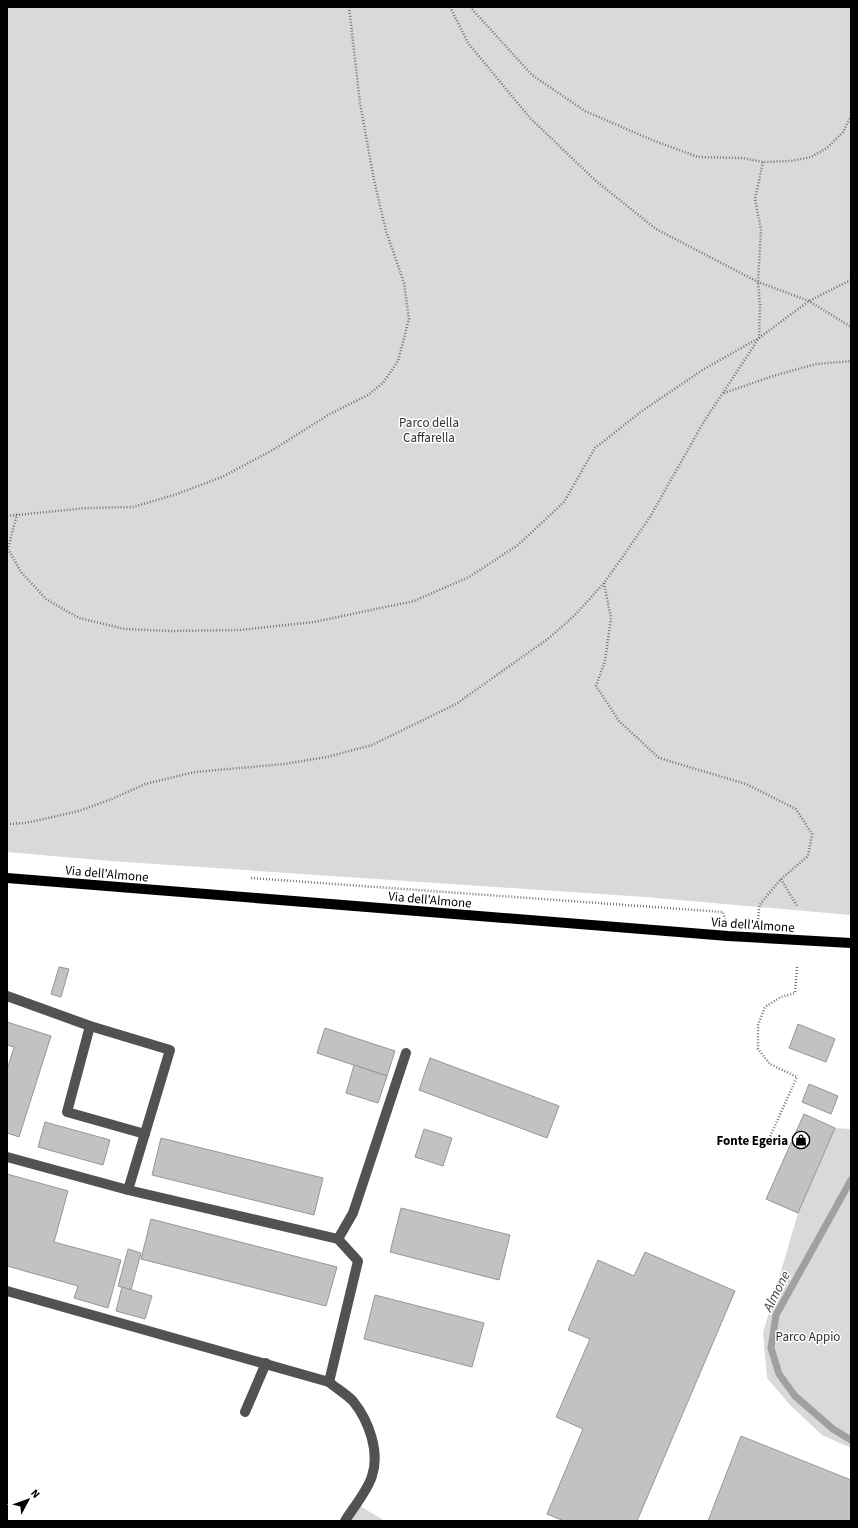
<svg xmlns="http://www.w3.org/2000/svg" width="858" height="1528" font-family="'Source Sans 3',sans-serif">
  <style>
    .green { fill: #d9d9d9 }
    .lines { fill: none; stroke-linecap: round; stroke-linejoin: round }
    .stream { stroke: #a0a0a0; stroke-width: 7 }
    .building { fill: #c2c2c2; stroke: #969696 }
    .path { stroke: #747474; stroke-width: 2.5; stroke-dasharray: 1 2; stroke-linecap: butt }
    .minor { stroke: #525252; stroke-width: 10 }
    .major { stroke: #000; stroke-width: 10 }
    .labels { text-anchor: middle; stroke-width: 3; stroke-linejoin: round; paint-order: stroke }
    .park-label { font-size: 13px; fill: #303030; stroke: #fff }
    .street-label { font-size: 13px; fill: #000; stroke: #fff }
    .poi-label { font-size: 13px; font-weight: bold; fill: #000; stroke: #fff; text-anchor: end }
    .water-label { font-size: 14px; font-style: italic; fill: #414141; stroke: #fff }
  </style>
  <rect width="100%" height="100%" fill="#fff"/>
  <g class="green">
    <polygon points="7,7 851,7 851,915 645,897 110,861 7,852"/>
    <polygon points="835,1128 851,1129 851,1448 822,1435 790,1405 767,1378 763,1333 798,1213"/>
    <polygon points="360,1506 385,1521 351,1521"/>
  </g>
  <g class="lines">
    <polyline class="stream" points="851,1180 776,1315 771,1348 779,1374 795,1396 833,1429 851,1440"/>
  </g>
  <g class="building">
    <polygon points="59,967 69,969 61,997 51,994"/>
    <polygon points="7,1022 51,1036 19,1137 7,1133 7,1070 14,1047 7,1045"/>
    <polygon points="798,1024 835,1039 826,1062 789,1048"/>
    <polygon points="325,1028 395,1051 387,1076 317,1053"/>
    <polygon points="430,1058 559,1106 547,1138 419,1090"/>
    <polygon points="354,1065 387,1076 378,1103 346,1093"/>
    <polygon points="809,1084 838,1096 831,1114 802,1102"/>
    <polygon points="804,1114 835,1128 798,1213 766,1199"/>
    <polygon points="45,1122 110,1140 103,1165 38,1147"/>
    <polygon points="424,1129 452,1138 443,1166 415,1157"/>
    <polygon points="161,1138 323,1178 314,1215 152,1175"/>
    <polygon points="7,1174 68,1191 54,1242 121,1260 108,1308 74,1298 78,1286 7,1266"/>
    <polygon points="401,1208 510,1235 499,1280 390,1252"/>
    <polygon points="151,1219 337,1267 326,1306 141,1259"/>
    <polygon points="128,1249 141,1253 131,1290 118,1286"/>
    <polygon points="645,1252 735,1291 637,1521 564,1521 547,1514 583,1429 556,1417 590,1339 568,1330 598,1260 634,1276"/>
    <polygon points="122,1287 152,1296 145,1319 116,1311"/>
    <polygon points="375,1295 484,1323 472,1367 364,1339"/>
    <polygon points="741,1436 851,1480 851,1521 708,1521"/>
  </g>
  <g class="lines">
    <g class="path">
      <polyline points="450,7 468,43 530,118 596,181 656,229 758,282 809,301 851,327"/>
      <polyline points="470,7 532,75 585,111 652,140 698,157 742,158 763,162 791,161 811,157 827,148 843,132 851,116"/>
      <polyline points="724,393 773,376 816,364 851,361"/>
      <polyline points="17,514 8,549 21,572 46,599 79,618 125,629 170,631 240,630 314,622 414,601 469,577 518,545 564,502 595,448 642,411 704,369 759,338 809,301 851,280"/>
      <polyline points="7,516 86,508 133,507 177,494 222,477 271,451 328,415 368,395 383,383 398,361 409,319 404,283 386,231 374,180 360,103 349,7"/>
      <polyline points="604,583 611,618 605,661 596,686 619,721 659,758 746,784 796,809 812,834 808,856 781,879 761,903 759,908 758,922"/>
      <polyline points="7,824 26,823 79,811 112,799 145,784 195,772 284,764 327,757 372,745 456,704 549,638 575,615 604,583 619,562 650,517 703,423 759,338 760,305 758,282 761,230 755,199 763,162"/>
      <polyline points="251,878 723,912 725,919"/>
      <polyline points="781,879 797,906"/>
      <polyline points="769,1139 797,1077 770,1064 758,1049 758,1025 765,1007 781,997 795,993 797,967"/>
    </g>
    <g class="minor">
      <polyline points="7,996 90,1026 170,1050 128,1190"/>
      <polyline points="90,1026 67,1112 145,1134"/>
      <polyline points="7,1157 128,1190 338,1239 353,1213 406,1053"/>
      <polyline points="7,1291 329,1382 358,1261 338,1239"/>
      <path d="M329 1382C336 1388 346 1394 353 1401 369 1421 380 1452 372 1476 368 1490 353 1508 345 1521"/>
      <polyline points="245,1412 266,1363"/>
    </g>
    <polyline class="major" points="7,878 728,936 851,943"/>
  </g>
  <defs>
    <symbol id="shop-ring" viewBox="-11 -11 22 22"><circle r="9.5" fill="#fff" stroke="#000" stroke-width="1.5"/><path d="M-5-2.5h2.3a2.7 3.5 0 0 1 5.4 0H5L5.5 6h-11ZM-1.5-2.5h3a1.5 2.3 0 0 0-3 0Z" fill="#000"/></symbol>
  </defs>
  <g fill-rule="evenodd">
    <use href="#shop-ring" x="791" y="1130" width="20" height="20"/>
  </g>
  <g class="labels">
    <g class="park-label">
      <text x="429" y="427">Parco della<tspan x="429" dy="15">Caffarella</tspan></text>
      <text x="808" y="1341">Parco Appio</text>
    </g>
    <g class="street-label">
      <text transform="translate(107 873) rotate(5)" y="5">Via dell'Almone</text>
      <text transform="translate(430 899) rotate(5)" y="5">Via dell'Almone</text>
      <text transform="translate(753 924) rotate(4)" y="5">Via dell'Almone</text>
    </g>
    <g class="poi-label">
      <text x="788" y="1145">Fonte Egeria</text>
    </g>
    <g class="water-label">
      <text transform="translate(776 1291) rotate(-63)" y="5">Almone</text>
    </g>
  </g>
  <rect width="858" height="1528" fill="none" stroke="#000000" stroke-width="16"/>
  <g transform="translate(28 1500) rotate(49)" stroke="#ffffff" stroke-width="3" paint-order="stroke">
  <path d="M0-3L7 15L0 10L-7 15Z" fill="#000000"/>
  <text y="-6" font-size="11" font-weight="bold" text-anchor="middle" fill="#000000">N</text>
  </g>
</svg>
